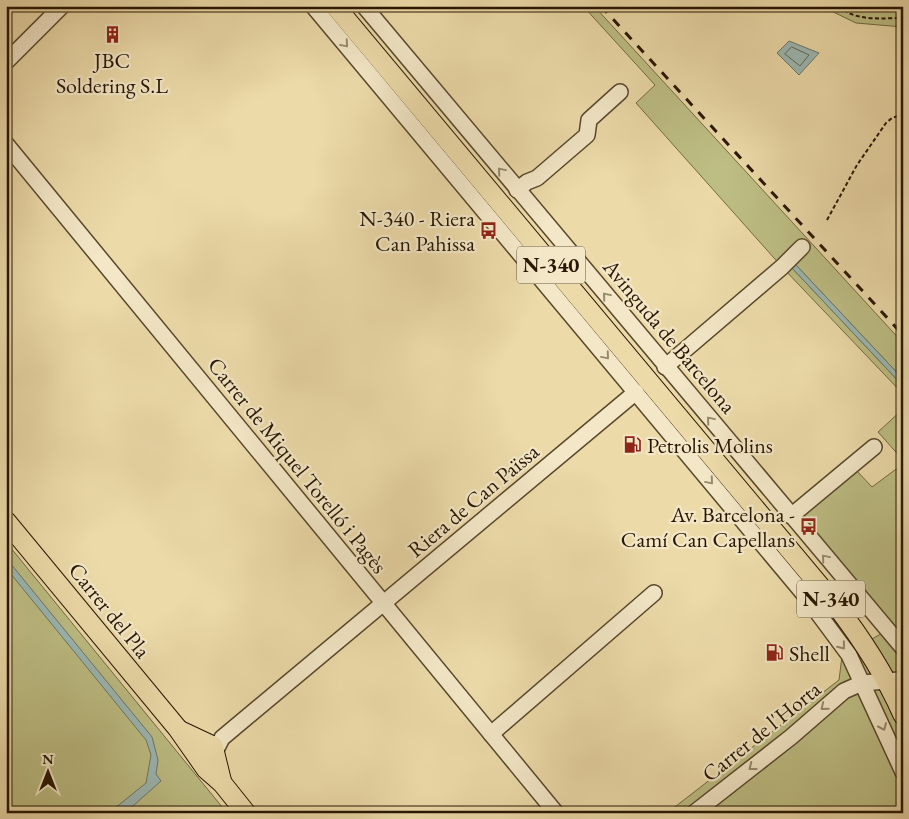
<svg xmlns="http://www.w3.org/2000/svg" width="909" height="819" font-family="'EB Garamond',serif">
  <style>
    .green { fill: #bdbe84; stroke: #726a42 }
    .water { fill: #9cb8b3; stroke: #6d776c }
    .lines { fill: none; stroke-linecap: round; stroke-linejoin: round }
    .shore { stroke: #62675a; stroke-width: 1 }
    .minor-casing { stroke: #58472b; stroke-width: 18 }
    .major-casing { stroke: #271601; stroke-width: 21 }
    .path { stroke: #271601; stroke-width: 2; stroke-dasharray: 4 2.5; stroke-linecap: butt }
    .minor { stroke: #f3e7c7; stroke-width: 15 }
    .major { stroke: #ecdaa9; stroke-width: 19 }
    .rail { stroke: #271601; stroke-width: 3; stroke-dasharray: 9 9; stroke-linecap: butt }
    .oneway { stroke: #97896e }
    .labels { text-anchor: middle; stroke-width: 4.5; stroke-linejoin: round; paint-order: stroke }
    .shield { fill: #f3e7c7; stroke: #64553c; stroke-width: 1 }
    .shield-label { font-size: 21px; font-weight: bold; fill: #271601 }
    .poi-label { font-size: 22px; fill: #271601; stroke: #f3e7c7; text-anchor: end }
    .street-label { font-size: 22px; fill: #271601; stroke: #f3e7c7 }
  </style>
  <rect width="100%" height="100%" fill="#ecdaa9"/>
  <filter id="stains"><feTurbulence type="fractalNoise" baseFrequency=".004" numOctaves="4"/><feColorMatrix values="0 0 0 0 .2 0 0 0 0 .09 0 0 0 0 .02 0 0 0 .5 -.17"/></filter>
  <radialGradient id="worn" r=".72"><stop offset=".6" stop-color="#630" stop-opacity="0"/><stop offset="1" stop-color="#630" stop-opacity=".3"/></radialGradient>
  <g class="green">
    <polygon points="583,6 594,6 903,343 903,379 796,265 792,268 903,386 903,394 782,267 636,103 655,85"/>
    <polygon points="821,6 903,6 903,27 856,23"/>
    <polygon points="903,409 903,460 878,432"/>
    <polygon points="903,464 903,813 667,813 839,680 842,656 893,627 799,518 856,470 872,487"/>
    <polygon points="6,542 227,813 6,813"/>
  </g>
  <g class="water">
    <polygon points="789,41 819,53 799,75 777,53"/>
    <polygon points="796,265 903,379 903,386 792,268"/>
    <polygon points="6,558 152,737 158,760 156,774 161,781 125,813 109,813 146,783 151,755 146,740 6,568"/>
  </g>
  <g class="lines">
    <polygon class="shore" points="792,47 809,55 800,66 785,54"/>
    <defs>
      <g id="minor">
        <polyline points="313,6 803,593 849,655 903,772"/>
        <polyline points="364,6 903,648"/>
        <polyline points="6,62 62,6"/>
        <polyline points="6,144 556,813"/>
        <polyline points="517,190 527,182 537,178 587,135 589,120 620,92"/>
        <polyline points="665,367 782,267 802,247"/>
        <polyline points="791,516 874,447"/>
        <polyline points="491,734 654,593"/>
        <polyline points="214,754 222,738 636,392"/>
        <polyline points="694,813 791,737 844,691 862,683 899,680 903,681"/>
      </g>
      <g id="major">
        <path d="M335 6 835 604C862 639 885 674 903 715"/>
        <polyline points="6,521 178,729 206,769 222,783 246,813"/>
        <polyline points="179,730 213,746 222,783"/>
      </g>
    </defs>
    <use href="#minor" class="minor-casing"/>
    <use href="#major" class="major-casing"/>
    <g class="path">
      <path d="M839 6C855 22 882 18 903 18"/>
      <polyline points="827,220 857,165 886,123 892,118 903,114"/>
    </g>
    <use href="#minor" class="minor"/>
    <use href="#major" class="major"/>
    <polyline class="rail" points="601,6 903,335"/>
  </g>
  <defs><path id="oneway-chevron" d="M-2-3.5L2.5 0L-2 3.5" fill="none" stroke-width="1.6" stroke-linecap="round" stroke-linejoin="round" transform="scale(1.25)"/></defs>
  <g class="oneway">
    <use href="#oneway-chevron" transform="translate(345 44) rotate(50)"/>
    <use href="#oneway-chevron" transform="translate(501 171) rotate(-130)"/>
    <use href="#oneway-chevron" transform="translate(606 296) rotate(-130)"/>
    <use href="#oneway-chevron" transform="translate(606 356) rotate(50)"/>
    <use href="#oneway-chevron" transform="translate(710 420) rotate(-130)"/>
    <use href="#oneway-chevron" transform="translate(710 481) rotate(50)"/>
    <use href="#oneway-chevron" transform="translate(825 558) rotate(-130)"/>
    <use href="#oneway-chevron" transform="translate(842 646) rotate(52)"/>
    <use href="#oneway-chevron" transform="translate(824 707) rotate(141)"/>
    <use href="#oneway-chevron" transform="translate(883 727) rotate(66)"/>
    <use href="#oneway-chevron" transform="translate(752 767) rotate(142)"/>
  </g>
  <defs>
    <symbol id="building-bare" viewBox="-9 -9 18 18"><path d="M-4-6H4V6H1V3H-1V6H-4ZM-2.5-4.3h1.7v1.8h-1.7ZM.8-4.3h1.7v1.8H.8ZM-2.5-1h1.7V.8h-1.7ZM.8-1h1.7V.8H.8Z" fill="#8f2418" stroke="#f3e7c7" stroke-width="2.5" paint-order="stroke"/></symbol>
    <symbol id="bus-bare" viewBox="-9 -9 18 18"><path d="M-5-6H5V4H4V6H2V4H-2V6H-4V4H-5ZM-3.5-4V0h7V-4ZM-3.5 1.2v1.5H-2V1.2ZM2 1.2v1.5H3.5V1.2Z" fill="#8f2418" stroke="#f3e7c7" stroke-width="2.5" paint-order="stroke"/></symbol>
    <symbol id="fuel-bare" viewBox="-9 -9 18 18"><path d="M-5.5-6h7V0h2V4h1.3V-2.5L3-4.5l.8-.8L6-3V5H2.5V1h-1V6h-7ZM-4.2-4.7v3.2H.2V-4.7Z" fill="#8f2418" stroke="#f3e7c7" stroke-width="2.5" paint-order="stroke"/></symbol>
  </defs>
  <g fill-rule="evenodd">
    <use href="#building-bare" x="100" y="22" width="25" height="25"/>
    <use href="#bus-bare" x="476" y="218" width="25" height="25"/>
    <use href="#fuel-bare" x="620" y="432" width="25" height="25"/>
    <use href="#bus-bare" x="796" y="514" width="25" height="25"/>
    <use href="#fuel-bare" x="762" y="640" width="25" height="25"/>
  </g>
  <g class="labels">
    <g class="shield">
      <rect x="517" y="246.5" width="68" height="37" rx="4"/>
      <rect x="797" y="580.5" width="68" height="37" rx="4"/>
    </g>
    <g class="shield-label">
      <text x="551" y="272">N-340</text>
      <text x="831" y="606">N-340</text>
    </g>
    <g class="poi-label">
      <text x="112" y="68" text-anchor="middle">JBC<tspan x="112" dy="25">Soldering S.L</tspan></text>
      <text x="475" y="226">N-340 - Riera<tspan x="475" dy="25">Can Pahissa</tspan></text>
      <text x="647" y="453" text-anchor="start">Petrolis Molins</text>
      <text x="795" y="522">Av. Barcelona -<tspan x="795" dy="25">Camí Can Capellans</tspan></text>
      <text x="789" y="661" text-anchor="start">Shell</text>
    </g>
    <g class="street-label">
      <text transform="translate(670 336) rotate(50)" y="8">Avinguda de Barcelona</text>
      <text transform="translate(298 465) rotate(51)" y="8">Carrer de Miquel Torelló i Pagès</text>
      <text transform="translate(473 500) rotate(-40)" y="8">Riera de Can Païssa</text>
      <text transform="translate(110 610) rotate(51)" y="8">Carrer del Pla</text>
      <text transform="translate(761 731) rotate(-39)" y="8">Carrer de l'Horta</text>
    </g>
  </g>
  <rect width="909" height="819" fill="none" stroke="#ecdaa9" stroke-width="25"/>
  <rect x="8" y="8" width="894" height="804" fill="none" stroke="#271601" stroke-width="2.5"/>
  <rect x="12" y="12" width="884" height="794" fill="none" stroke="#271601"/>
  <g transform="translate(48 772)" stroke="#f3e7c7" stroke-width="4" paint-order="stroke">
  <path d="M0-4L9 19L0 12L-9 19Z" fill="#271601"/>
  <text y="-8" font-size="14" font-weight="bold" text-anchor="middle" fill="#271601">N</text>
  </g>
  <rect width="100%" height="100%" filter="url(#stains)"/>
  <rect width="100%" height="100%" fill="url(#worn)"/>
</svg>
